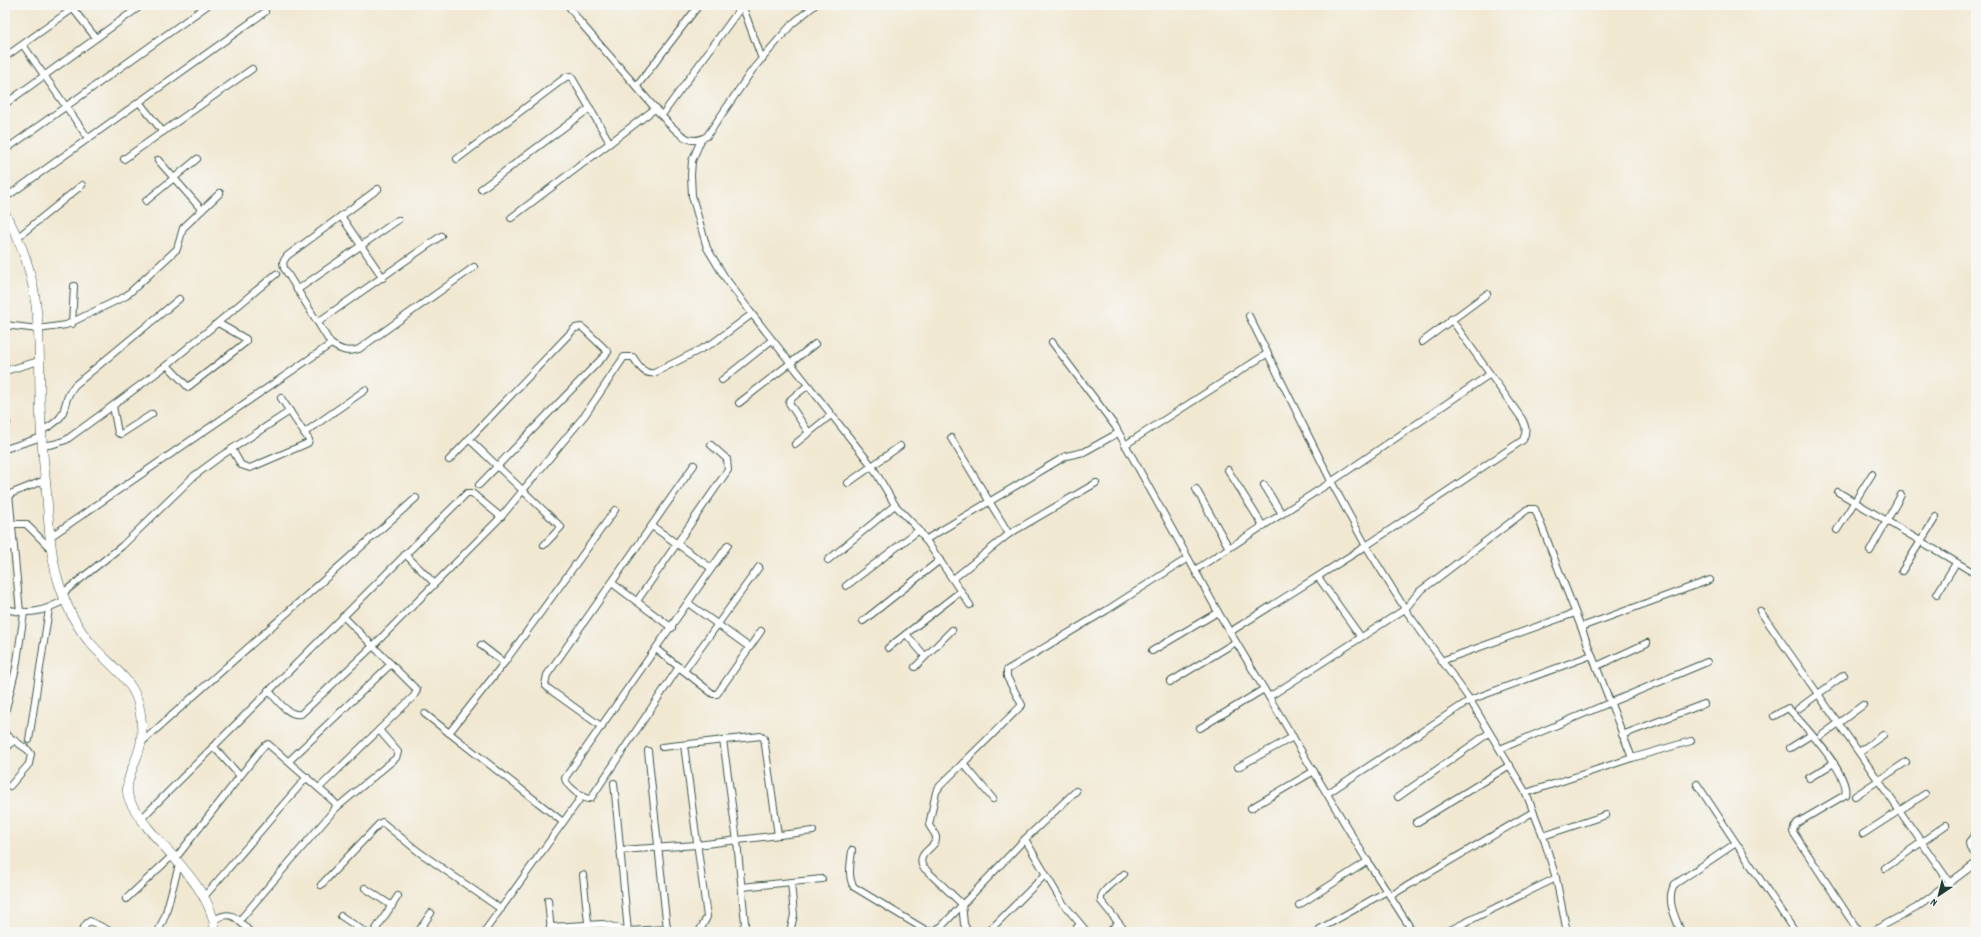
<svg xmlns="http://www.w3.org/2000/svg" width="1981" height="937" font-family="Dekko,sans-serif">
  <style>
    .lines { fill: none; stroke-linecap: round; stroke-linejoin: round }
    .minor-casing { stroke: #3e574c; stroke-width: 8 }
    .secondary-casing { stroke: #3e574c; stroke-width: 10 }
    .minor { stroke: #fff; stroke-width: 6 }
    .secondary { stroke: #fff; stroke-width: 9 }
  </style>
  <rect width="100%" height="100%" fill="#f6f6f2"/>
  <filter id="ink" filterUnits="userSpaceOnUse"><feTurbulence type="fractalNoise" baseFrequency=".025" numOctaves="2"/><feDisplacementMap in="SourceGraphic" scale="8" xChannelSelector="R" yChannelSelector="G"/><feConvolveMatrix kernelMatrix="1 2 1 2 8 2 1 2 1" color-interpolation-filters="sRGB"/></filter>
  <filter id="wash" filterUnits="userSpaceOnUse"><feTurbulence type="fractalNoise" baseFrequency=".012" numOctaves="4" result="noise"/><feDisplacementMap in="SourceGraphic" scale="16" xChannelSelector="R" yChannelSelector="G"/><feGaussianBlur stdDeviation="0.9" result="paint"/><feColorMatrix in="noise" values="0 0 0 0 0 0 0 0 0 0 0 0 0 0 0 0 0 1.4 0 .05"/><feComposite in="paint" operator="in"/></filter>
  <g filter="url(#wash)">
    <rect width="100%" height="100%" fill="#f1e8d2"/>
  </g>
  <g filter="url(#ink)">
    <g class="lines">
      <defs>
        <g id="minor">
          <polyline points="70,5 96,38"/>
          <path d="M568 5 580 22 668 123C680 134 690 147 707 136L753 69 792 24 815 5"/>
          <polyline points="742,5 762,59"/>
          <polyline points="23,45 88,138"/>
          <polyline points="5,57 78,5"/>
          <polyline points="637,86 699,5"/>
          <polyline points="139,102 163,132"/>
          <polyline points="5,104 142,5"/>
          <polyline points="662,115 742,6"/>
          <polyline points="701,140 692,161 691,175 692,196 707,248 724,276 752,314 872,466 895,505 919,530 970,605"/>
          <polyline points="5,150 208,5"/>
          <polyline points="124,159 252,69"/>
          <polyline points="457,159 566,77 571,76 610,143"/>
          <polyline points="158,160 202,210"/>
          <path d="M378 189 287 256 283 262 284 268 331 344C341 350 347 353 359 349L474 267"/>
          <polyline points="481,189 590,108"/>
          <polyline points="5,198 265,12"/>
          <polyline points="146,201 197,159"/>
          <polyline points="341,216 383,278"/>
          <polyline points="511,218 656,108"/>
          <polyline points="18,237 82,185"/>
          <polyline points="297,290 398,220"/>
          <polyline points="1249,316 1333,485 1366,546 1407,612 1470,700 1526,793 1543,836 1556,878 1567,932"/>
          <polyline points="318,322 441,236"/>
          <polyline points="72,324 74,286"/>
          <polyline points="5,325 38,329 66,325 126,296 177,249 183,228 220,193"/>
          <polyline points="1052,342 1115,426 1218,612 1366,859 1413,932"/>
          <polyline points="1422,342 1487,294"/>
          <polyline points="167,365 188,387 246,342 246,339 218,323"/>
          <polyline points="5,371 39,361"/>
          <polyline points="722,380 772,340"/>
          <polyline points="807,386 791,399 789,403 809,433"/>
          <polyline points="739,403 815,344"/>
          <polyline points="113,406 118,433 121,434 152,414"/>
          <polyline points="5,419 7,423"/>
          <path d="M41 431C75 414 57 406 75 385L179 299"/>
          <polyline points="304,433 365,390"/>
          <polyline points="951,438 1009,534"/>
          <polyline points="469,439 561,527 544,545"/>
          <polyline points="795,444 831,415"/>
          <polyline points="1125,445 1268,353"/>
          <polyline points="42,446 54,444 66,440 103,413 167,365 276,274"/>
          <polyline points="5,449 42,437"/>
          <polyline points="232,449 241,465 250,468 308,443 309,440 281,398"/>
          <polyline points="449,460 575,328 581,327 584,329 608,352 479,485"/>
          <polyline points="1228,470 1263,526"/>
          <polyline points="848,483 900,446"/>
          <polyline points="1264,485 1282,514"/>
          <polyline points="1196,489 1229,548"/>
          <polyline points="1838,492 1976,574"/>
          <polyline points="9,494 20,612"/>
          <polyline points="5,496 45,480"/>
          <polyline points="12,524 26,524 52,550"/>
          <polyline points="652,526 711,568"/>
          <polyline points="1837,530 1872,474"/>
          <polyline points="50,537 331,344"/>
          <polyline points="925,540 1066,456 1084,452 1118,433"/>
          <polyline points="5,549 14,546"/>
          <polyline points="1870,551 1901,495"/>
          <polyline points="405,554 434,583"/>
          <polyline points="828,560 895,505"/>
          <polyline points="1195,570 1331,482 1490,374"/>
          <polyline points="1902,571 1936,517"/>
          <polyline points="1318,577 1361,637"/>
          <polyline points="953,579 1009,534 1096,483"/>
          <polyline points="612,583 672,628"/>
          <polyline points="846,586 919,530"/>
          <polyline points="63,593 122,546 194,476 221,456 290,411"/>
          <polyline points="1937,594 1956,563"/>
          <polyline points="637,601 728,470 727,459 711,445"/>
          <polyline points="688,603 749,647"/>
          <path d="M5 609C31 615 42 612 65 600"/>
          <polyline points="1760,611 1950,883"/>
          <polyline points="863,621 940,560"/>
          <polyline points="1581,627 1710,580"/>
          <path d="M1230 632 1366 546 1523 440C1527 431 1526 427 1522 419L1451 319"/>
          <polyline points="906,634 925,656"/>
          <polyline points="481,645 504,663"/>
          <polyline points="888,648 961,591"/>
          <polyline points="656,649 713,694 717,694 761,631"/>
          <polyline points="1152,651 1218,612"/>
          <polyline points="1441,661 1575,613"/>
          <polyline points="1597,666 1647,643"/>
          <path d="M679 667 591 798 588 799C581 797 565 785 565 778L728 545"/>
          <polyline points="915,667 952,630"/>
          <polyline points="684,671 759,567"/>
          <polyline points="1170,682 1236,642"/>
          <path d="M268 690C277 699 288 717 301 714L373 646 501 517 585 415 624 357H633C638 364 643 375 654 373L713 343 752 314"/>
          <polyline points="1269,697 1405,609 1420,591 1435,580 1528,509 1535,509 1632,758"/>
          <polyline points="1798,709 1844,675"/>
          <polyline points="5,713 16,668 24,613"/>
          <polyline points="425,714 563,822"/>
          <path d="M1774 716 1788 708C1802 723 1851 775 1845 795L1797 823 1794 828 1793 832 1859 932"/>
          <polyline points="602,727 549,689 545,685 547,675 694,465"/>
          <polyline points="1200,728 1264,689"/>
          <polyline points="449,733 504,663 615,510"/>
          <polyline points="5,734 28,750 31,754 29,764 10,786"/>
          <polyline points="1622,735 1704,704"/>
          <polyline points="1821,736 1863,705"/>
          <polyline points="29,740 49,609"/>
          <polyline points="723,740 737,841 745,923 742,932"/>
          <polyline points="142,742 416,498"/>
          <polyline points="684,745 707,917 699,932"/>
          <polyline points="213,746 240,776"/>
          <polyline points="662,747 761,736 764,738 778,835"/>
          <polyline points="1790,748 1811,735"/>
          <polyline points="1500,749 1707,662"/>
          <polyline points="5,750 14,740"/>
          <polyline points="648,751 667,929 674,932"/>
          <polyline points="1859,752 1883,735"/>
          <polyline points="289,761 391,664"/>
          <polyline points="963,763 993,799"/>
          <polyline points="1238,767 1293,737"/>
          <polyline points="1809,778 1834,763"/>
          <polyline points="614,783 628,932"/>
          <polyline points="1697,784 1795,932"/>
          <polyline points="319,788 414,696 417,690 343,616"/>
          <polyline points="1328,793 1470,700 1592,655"/>
          <polyline points="1526,793 1632,758 1691,741"/>
          <polyline points="1855,796 1906,762"/>
          <polyline points="1398,797 1489,733"/>
          <polyline points="1251,808 1314,771"/>
          <polyline points="335,809 396,758 398,752 379,730"/>
          <polyline points="141,819 467,493 472,493 501,517"/>
          <polyline points="1416,823 1510,765"/>
          <polyline points="1976,833 1969,842 1970,848 1976,855"/>
          <polyline points="1863,834 1925,794"/>
          <polyline points="1543,836 1606,815"/>
          <polyline points="1025,839 1062,902 1087,932"/>
          <polyline points="620,850 697,845 813,831"/>
          <path d="M852 850C851 862 847 877 854 887L927 931H934L942 926 1025 839 1076 791"/>
          <polyline points="175,859 263,747 268,744 332,800 336,804 335,809 239,921"/>
          <polyline points="1885,868 1946,825"/>
          <path d="M1124 874C1117 881 1099 891 1101 901L1126 932"/>
          <polyline points="583,875 589,932"/>
          <polyline points="321,885 379,824 382,822 419,852 501,909"/>
          <polyline points="742,887 822,879"/>
          <polyline points="365,888 392,906"/>
          <polyline points="1390,896 1533,812"/>
          <polyline points="203,898 307,777"/>
          <polyline points="126,899 172,856"/>
          <polyline points="548,900 551,932"/>
          <polyline points="1299,905 1368,861"/>
          <polyline points="341,916 365,932"/>
          <path d="M214 920C233 909 237 919 250 932"/>
          <polyline points="550,927 603,924 628,931 667,929"/>
          <polyline points="1320,929 1387,891"/>
          <polyline points="81,932 87,923 90,921 112,932"/>
          <polyline points="158,932 165,916 179,865"/>
          <polyline points="374,932 398,896"/>
          <polyline points="418,932 431,913"/>
          <polyline points="484,932 582,796"/>
          <polyline points="790,932 794,915 791,882"/>
          <path d="M968 932 964 924 962 904 923 867C915 852 938 848 936 837 935 833 931 829 929 825L936 792 940 786 1022 705 1007 677V670L1107 610 1188 558"/>
          <polyline points="988,932 1045,875"/>
          <polyline points="1073,932 1080,924"/>
          <polyline points="1109,932 1118,923"/>
          <polyline points="1446,932 1556,878"/>
          <path d="M1681 932C1675 916 1665 899 1675 884L1736 843"/>
          <polyline points="1871,932 1916,908 1976,863"/>
        </g>
        <path id="secondary" d="M5 214C41 273 39 330 40 396 40 430 44 464 47 498 49 526 50 553 58 580 65 603 76 627 92 645 107 662 130 678 137 699 141 711 143 730 141 742 139 759 122 781 129 799 133 809 141 819 148 828 171 856 214 894 215 932"/>
      </defs>
      <use href="#minor" class="minor-casing"/>
      <use href="#secondary" class="secondary-casing"/>
      <use href="#minor" class="minor"/>
      <use href="#secondary" class="secondary"/>
    </g>
  </g>
  <rect width="1981" height="937" fill="none" stroke="#f6f6f2" stroke-width="20"/>
  <g transform="translate(1939 895) rotate(215)" stroke="#f6f6f2" stroke-width="3" paint-order="stroke">
  <path d="M0-3L7 15L0 10L-7 15Z" fill="#1f3d34"/>
  <text y="-6" font-size="11" font-weight="bold" text-anchor="middle" fill="#1f3d34">N</text>
  </g>
</svg>
